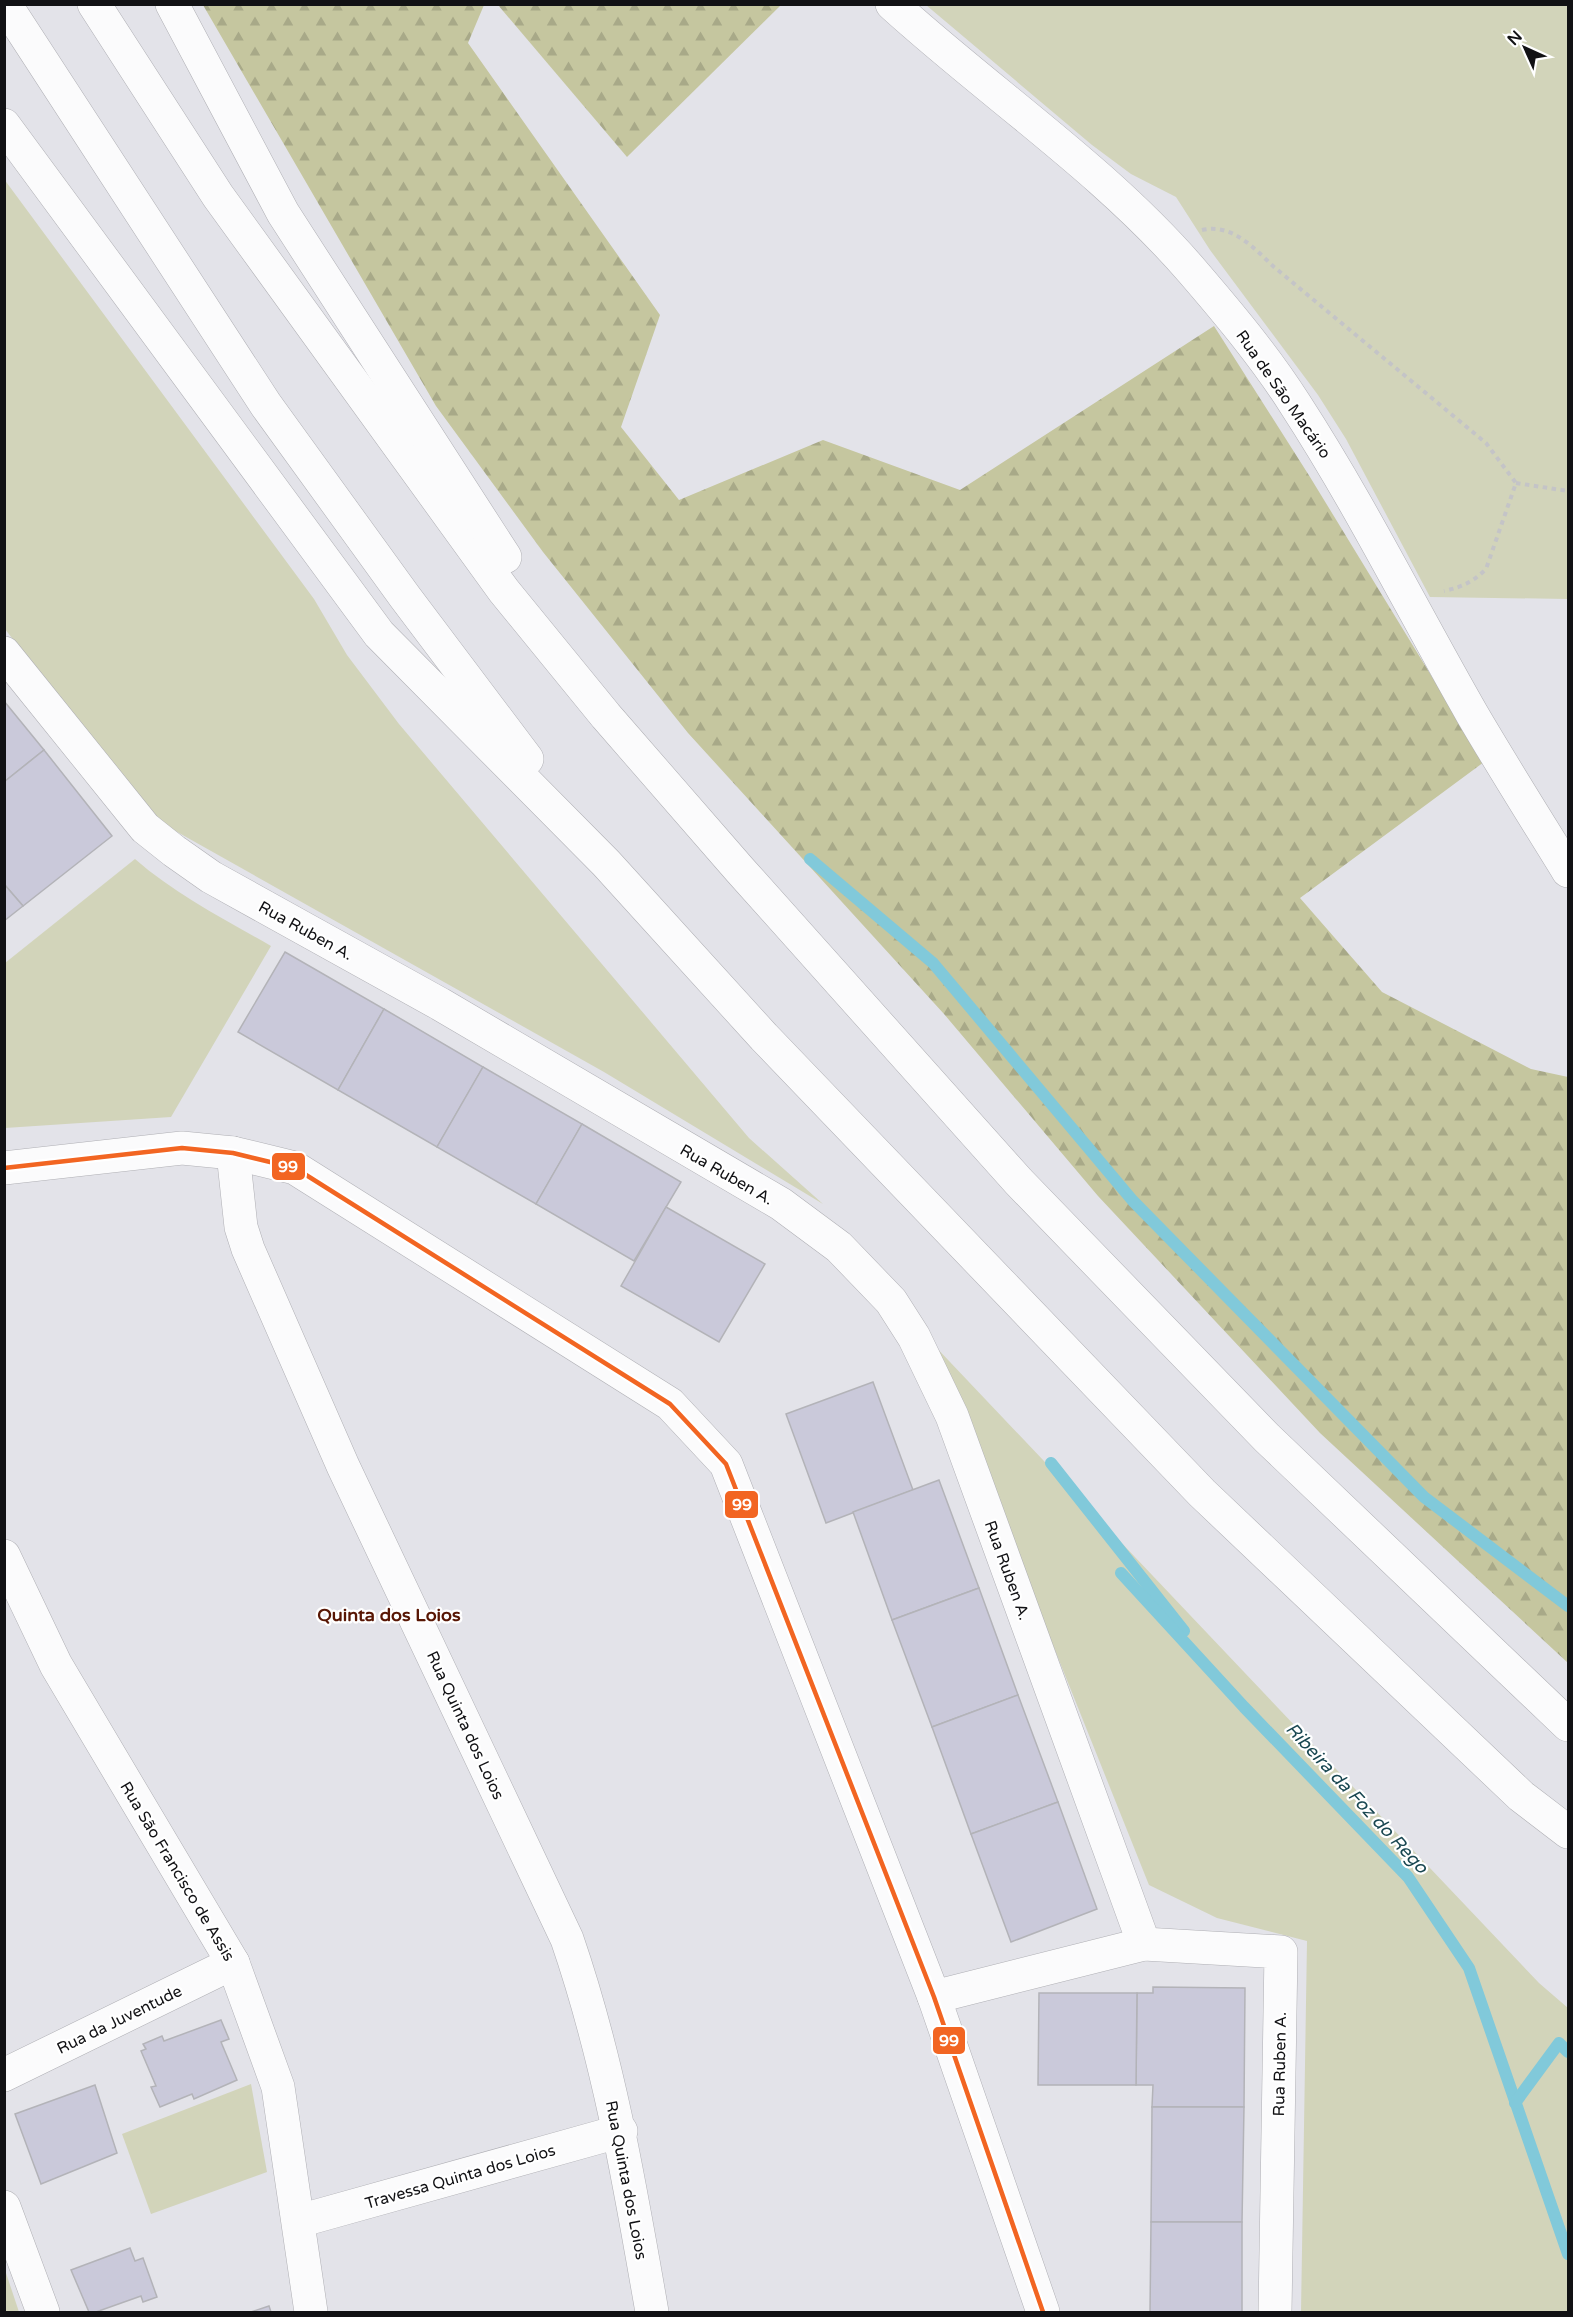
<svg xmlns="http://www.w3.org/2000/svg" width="1573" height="2317" font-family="'Varela Round',sans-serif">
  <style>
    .green { fill: #d2d4ba }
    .forest { fill: url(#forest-firs) }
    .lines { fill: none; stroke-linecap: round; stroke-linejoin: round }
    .stream { stroke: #81c9da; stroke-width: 12 }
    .building { fill: #cac9da; stroke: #b3b3b8; stroke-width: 1.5 }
    .minor-casing { stroke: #afafb4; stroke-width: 34 }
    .primary-casing { stroke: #afafb4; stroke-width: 34 }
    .motorway-casing { stroke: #afafb4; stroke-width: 34 }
    .path { stroke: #c4c4c7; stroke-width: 4; stroke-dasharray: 4.5 4.5; stroke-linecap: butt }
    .minor { stroke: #fbfbfc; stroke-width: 33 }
    .primary { stroke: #fbfbfc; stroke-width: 33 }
    .motorway { stroke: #fbfbfc; stroke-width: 33 }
    .bus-1-casing { stroke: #fff; stroke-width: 9 }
    .bus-1 { stroke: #f26522; stroke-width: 4.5 }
    .labels { text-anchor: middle; stroke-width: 4.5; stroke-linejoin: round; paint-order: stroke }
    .street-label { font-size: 16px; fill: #111114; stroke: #fff }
    .neighbourhood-label { font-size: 18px; font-weight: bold; fill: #581604; stroke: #fff }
    .water-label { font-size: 18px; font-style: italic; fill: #194751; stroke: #fff }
    .line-badge { stroke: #fff; stroke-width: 2 }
    .badge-label { font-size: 16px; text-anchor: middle; font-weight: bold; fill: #fff }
  </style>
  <defs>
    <pattern id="forest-firs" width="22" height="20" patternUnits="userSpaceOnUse" patternTransform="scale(1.5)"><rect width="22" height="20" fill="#c5c69f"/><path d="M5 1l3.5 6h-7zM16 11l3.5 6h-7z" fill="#a8a988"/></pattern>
  </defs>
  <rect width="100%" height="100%" fill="#e3e3e9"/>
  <g class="green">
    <polygon points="926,5 1568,5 1568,599 1430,597 1346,439 1318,395 1210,250 1176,197 1131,174 1092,145"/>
    <polygon points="4,179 314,599 347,655 399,724 749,1138 823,1204 604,1072 147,815 5,629"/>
    <path d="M135 859C175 894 224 919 271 946L171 1117 5 1128V963Z"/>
    <polygon points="932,1343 1539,1983 1568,2008 1568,2312 1301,2312 1307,1941 1217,1918 1149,1885"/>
    <polygon points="251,2084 267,2172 151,2214 122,2134"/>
    <polygon points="5,2270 19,2312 5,2312"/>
  </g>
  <g class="forest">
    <polygon points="203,5 484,5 468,43 660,315 621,427 679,500 823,440 960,490 1214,326 1310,477 1484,762 1300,898 1382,992 1531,1069 1568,1077 1568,1663 1320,1433 1098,1196 944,1014 688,733 543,552 436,406"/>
    <polygon points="498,5 781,5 627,157"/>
  </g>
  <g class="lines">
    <g class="stream">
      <polyline points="810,859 933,963 1133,1201 1424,1497 1568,1606"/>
      <polyline points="1051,1463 1184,1631"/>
      <polyline points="1121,1573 1244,1707 1408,1877 1469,1968 1568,2254"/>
      <polyline points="1515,2103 1559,2043 1568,2052"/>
    </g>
  </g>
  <g class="building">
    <polygon points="4,701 44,750 4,782"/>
    <polygon points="44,750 112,836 23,906 4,884 4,782"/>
    <polygon points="4,884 23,906 4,921"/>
    <polygon points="285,952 384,1009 338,1090 238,1032"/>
    <polygon points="384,1009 483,1067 437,1147 338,1090"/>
    <polygon points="483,1067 582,1124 536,1204 437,1147"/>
    <polygon points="582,1124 681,1182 634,1261 536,1204"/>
    <polygon points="666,1207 765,1264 719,1342 621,1286"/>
    <polygon points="873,1382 913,1490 826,1523 786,1414"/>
    <polygon points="939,1480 979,1588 892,1620 853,1512"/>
    <polygon points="979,1588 1018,1695 932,1727 892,1620"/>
    <polygon points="1018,1695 1058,1802 971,1834 932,1727"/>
    <polygon points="1058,1802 1097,1909 1011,1942 971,1834"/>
    <polygon points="1153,1987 1245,1988 1244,2107 1152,2107 1153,2085 1136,2085 1137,1993 1153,1993"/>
    <polygon points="1039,1993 1137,1993 1136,2085 1038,2085"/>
    <polygon points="221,2020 229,2039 221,2042 237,2080 194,2099 192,2094 160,2107 151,2087 156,2086 141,2051 146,2049 143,2044 162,2036 164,2041"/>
    <polygon points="95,2085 117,2153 41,2184 15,2114"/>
    <polygon points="1152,2107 1244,2107 1242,2222 1151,2222"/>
    <polygon points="1151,2222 1242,2222 1242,2312 1150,2312"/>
    <polygon points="130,2248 135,2261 143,2258 157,2297 143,2302 141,2296 96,2312 89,2312 71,2270"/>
    <polygon points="269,2306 271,2312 251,2312"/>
  </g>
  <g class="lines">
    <defs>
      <g id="minor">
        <polyline points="4,653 145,828 174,851 211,877 440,1004 781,1204 839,1247 891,1301 914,1337 952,1416 1144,1944"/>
        <path d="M233 1153 241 1227 248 1249 343 1466 567 1939C609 2061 630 2186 652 2312"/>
        <polyline points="4,1168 182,1148 233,1153 295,1168 670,1404 726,1464 934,1997 1043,2312"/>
        <polyline points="4,1556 56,1665 233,1963 278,2087 311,2312"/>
        <polyline points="934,1997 1144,1944 1281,1952 1275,2312"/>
        <polyline points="4,2075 233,1963"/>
        <polyline points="4,2207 43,2312"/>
        <polyline points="299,2221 621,2131"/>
      </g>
      <path id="primary" d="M892 4C991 94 1105 170 1192 271 1229 314 1265 357 1295 404 1360 504 1413 611 1472 714 1503 767 1536 819 1568 871"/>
      <g id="motorway">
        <polyline points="5,4 266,405 405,597 527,759"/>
        <polyline points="94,4 218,196 504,591 606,716 740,870 1019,1182 1267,1438 1568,1725"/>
        <polyline points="172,4 283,213 505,557"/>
        <polyline points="4,125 379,634 606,863 764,1037 1202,1493 1521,1796 1568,1832"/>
      </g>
    </defs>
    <use href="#minor" class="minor-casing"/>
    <use href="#primary" class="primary-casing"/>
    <use href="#motorway" class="motorway-casing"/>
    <g class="path">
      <path d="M1202 230C1232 223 1254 248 1274 267L1486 443 1516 483 1486 569C1473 582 1462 587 1444 591"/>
      <polyline points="1516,483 1568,491"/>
    </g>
    <use href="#minor" class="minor"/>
    <use href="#primary" class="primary"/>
    <use href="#motorway" class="motorway"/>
    <defs>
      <polyline id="bus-1" points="4,1168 182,1148 233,1153 295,1168 670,1404 726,1464 934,1997 1043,2312"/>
    </defs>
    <use href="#bus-1" class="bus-1-casing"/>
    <use href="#bus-1" class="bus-1"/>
  </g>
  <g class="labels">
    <g class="street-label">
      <text transform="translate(1284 394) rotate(55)" y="6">Rua de São Macário</text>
      <text transform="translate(306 930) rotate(29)" y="6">Rua Ruben A.</text>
      <text transform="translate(727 1174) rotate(30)" y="6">Rua Ruben A.</text>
      <text transform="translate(1008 1570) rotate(70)" y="6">Rua Ruben A.</text>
      <text transform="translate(466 1725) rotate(65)" y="6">Rua Quinta dos Loios</text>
      <text transform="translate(178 1871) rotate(59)" y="6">Rua São Francisco de Assis</text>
      <text transform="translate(119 2019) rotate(-26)" y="6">Rua da Juventude</text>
      <text transform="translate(1279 2064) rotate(-89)" y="6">Rua Ruben A.</text>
      <text transform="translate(460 2176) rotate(-16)" y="6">Travessa Quinta dos Loios</text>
      <text transform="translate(627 2180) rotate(79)" y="6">Rua Quinta dos Loios</text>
    </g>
    <g class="neighbourhood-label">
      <text x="389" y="1621">Quinta dos Loios</text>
    </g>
    <g class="water-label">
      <text transform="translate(1357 1798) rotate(47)" y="6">Ribeira da Foz do Rego</text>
    </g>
  </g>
  <g class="line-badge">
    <rect x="271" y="1152" width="35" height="29" rx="6" fill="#f26522"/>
    <rect x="724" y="1490" width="35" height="29" rx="6" fill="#f26522"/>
    <rect x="932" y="2026" width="34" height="29" rx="6" fill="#f26522"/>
  </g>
  <g class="badge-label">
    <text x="288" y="1172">99</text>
    <text x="742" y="1510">99</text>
    <text x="949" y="2046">99</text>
  </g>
  <rect width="1573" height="2317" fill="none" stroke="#111114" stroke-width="12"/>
  <g transform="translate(1525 48) rotate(315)" stroke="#ffffff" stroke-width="4.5" paint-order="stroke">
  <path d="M0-4.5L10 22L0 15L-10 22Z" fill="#111114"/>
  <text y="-9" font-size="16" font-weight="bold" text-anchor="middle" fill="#111114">N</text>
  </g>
</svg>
